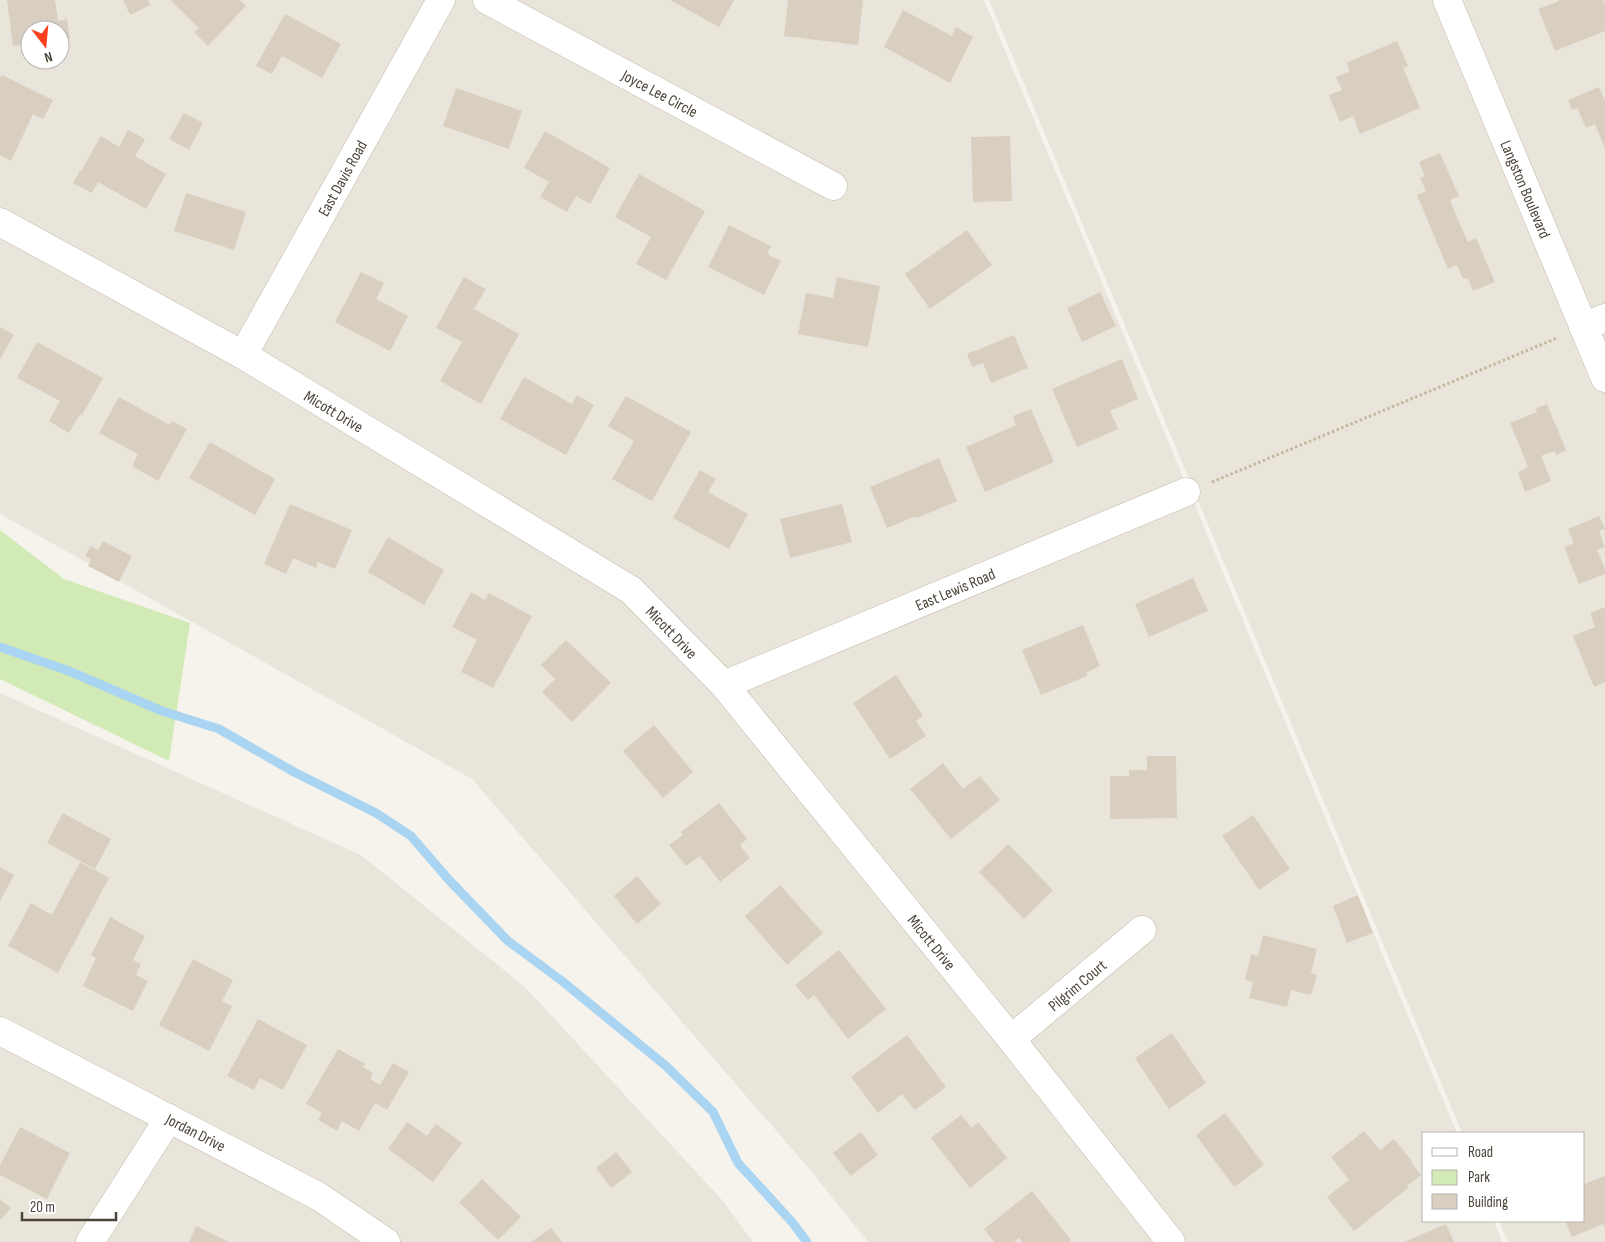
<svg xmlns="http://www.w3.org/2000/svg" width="1605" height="1242" font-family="'Sofia Sans Condensed',sans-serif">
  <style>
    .residential { fill: #eae5da; fill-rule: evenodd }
    .green { fill: #d2eab5 }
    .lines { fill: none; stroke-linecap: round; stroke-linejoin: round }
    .stream { stroke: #a9d4f2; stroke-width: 9 }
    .building { fill: #d8cfc1 }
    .minor-casing { stroke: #c2bbae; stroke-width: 29 }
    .path { stroke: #c4b79f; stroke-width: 3; stroke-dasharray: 2.5 2.5; stroke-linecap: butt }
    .minor { stroke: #fff; stroke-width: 28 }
    .labels { text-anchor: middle; stroke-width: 5; stroke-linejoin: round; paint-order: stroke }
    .street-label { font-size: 16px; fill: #4b4439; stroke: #fff }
  </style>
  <rect width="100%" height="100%" fill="#f6f3ec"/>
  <g class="residential">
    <path d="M0 0H984L1457 1133H1424V1221H1494L1502 1242H868L811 1171 472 779 0 514ZM30 30H60V60H30Z"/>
    <polygon points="989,0 1605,0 1605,1242 1508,1242 1499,1221 1584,1221 1584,1133 1462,1133"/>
    <polygon points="0,693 361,855 525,987 723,1201 753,1242 0,1242"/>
  </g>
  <polygon class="green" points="0,530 64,579 190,623 169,761 0,679"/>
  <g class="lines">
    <polyline class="stream" points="0,647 69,671 162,711 219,729 294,772 376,813 411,836 449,880 508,941 562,981 666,1066 713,1112 738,1163 792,1222 807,1242"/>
  </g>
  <g class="building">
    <polygon points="7,0 55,0 58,21 67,19 70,39 60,40 60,30 30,30 30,44 13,46"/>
    <polygon points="123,0 148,0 150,5 130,15"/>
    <polygon points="170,0 240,0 246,6 208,46 194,32 199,28"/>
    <polygon points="670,0 734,0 719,27"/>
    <polygon points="788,0 863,0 858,45 784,36"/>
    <polygon points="1558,0 1603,0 1605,6 1605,31 1555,51 1538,9 1559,1"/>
    <polygon points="903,10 952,36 956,27 973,37 950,83 884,47"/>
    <polygon points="285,14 341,44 322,78 282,56 272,74 256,66"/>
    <polygon points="1397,41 1408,66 1403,68 1420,108 1360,134 1353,116 1340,122 1329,95 1342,90 1336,77 1350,71 1346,63"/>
    <polygon points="2,75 53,100 43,119 33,114 11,161 0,155 0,78"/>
    <polygon points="1599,87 1605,101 1605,148 1595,124 1586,128 1577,108 1572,110 1568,100"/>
    <polygon points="456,88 522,111 509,149 443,126"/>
    <polygon points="184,113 203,123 189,150 169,139"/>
    <polygon points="128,130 145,139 135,156 166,174 146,209 98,182 92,193 73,183 80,171 81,171 101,136 119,147"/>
    <polygon points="545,131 610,168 590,204 576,196 567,212 540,197 549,182 524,168"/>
    <polygon points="1010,136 1012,201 973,202 971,137"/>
    <polygon points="1440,153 1459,196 1450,200 1459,222 1468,242 1476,238 1495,282 1473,291 1468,278 1463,279 1457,265 1448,269 1417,195 1426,191 1420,178 1425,176 1419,162"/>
    <polygon points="639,174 705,211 666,280 636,264 651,237 615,217"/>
    <polygon points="186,193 246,212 234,250 174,231"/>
    <polygon points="729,225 771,246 767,254 781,261 764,295 708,267"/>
    <polygon points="967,230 992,265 930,309 905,274"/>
    <polygon points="361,272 384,283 376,299 408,316 390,351 335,322"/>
    <polygon points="464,277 486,289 474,309 519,334 481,404 440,381 462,342 436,328"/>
    <polygon points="837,277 880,286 868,347 798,334 806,293 833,298"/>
    <polygon points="1100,292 1116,326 1082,342 1067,308"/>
    <polygon points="0,327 14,335 0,359"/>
    <polygon points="1014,335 1028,368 991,383 983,363 972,367 967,354"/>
    <polygon points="37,342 103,378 82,415 80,414 69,433 49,421 60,401 17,378"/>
    <polygon points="1122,359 1138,399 1110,411 1118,429 1077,447 1052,389"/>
    <polygon points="524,377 572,404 577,395 594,405 566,455 500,419"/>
    <polygon points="626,396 691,432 652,501 612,479 634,441 608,426"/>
    <polygon points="119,397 170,425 172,421 187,429 158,481 132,466 138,454 99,433"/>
    <polygon points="1547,404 1566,450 1556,455 1555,451 1541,456 1551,481 1525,492 1518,472 1528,467 1510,423 1537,412 1536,408"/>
    <polygon points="1031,409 1054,462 985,492 966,447 1016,425 1013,416"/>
    <polygon points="210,442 275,479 255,515 189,478"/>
    <polygon points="939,458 957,501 917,518 916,516 887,528 870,487"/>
    <polygon points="700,470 716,479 708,492 748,514 729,549 673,518"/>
    <polygon points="290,504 352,530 335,569 318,562 316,568 293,558 286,574 264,564"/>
    <polygon points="842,504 852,542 790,558 780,519"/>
    <polygon points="1599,516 1605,529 1599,531 1605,547 1597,550 1605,569 1605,574 1579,584 1564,547 1574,543 1568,529"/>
    <polygon points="388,537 444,570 424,605 368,572"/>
    <polygon points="103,541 132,556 119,582 88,566 91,559 85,556 91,546 98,550"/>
    <polygon points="1193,578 1208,611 1149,637 1135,604"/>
    <polygon points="471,592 485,600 489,593 532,616 493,688 461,672 477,640 452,627"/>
    <polygon points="1605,607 1605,682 1594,687 1573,636 1595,627 1590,613"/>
    <polygon points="1083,625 1100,666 1086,673 1087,676 1041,695 1022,650"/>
    <polygon points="566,640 611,683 572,722 542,692 555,679 541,665"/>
    <polygon points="896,675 923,716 916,721 926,736 890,759 853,703"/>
    <polygon points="654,725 693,772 663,798 623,751"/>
    <polygon points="1147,756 1176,756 1177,818 1110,819 1110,776 1129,776 1129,770 1147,770"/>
    <polygon points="943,763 963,789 980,776 1000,800 951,839 910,789"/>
    <polygon points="719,803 747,839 740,845 750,858 720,882 700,856 686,866 669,845 683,835 681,832"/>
    <polygon points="63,813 111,839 95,869 47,843"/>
    <polygon points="1253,815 1290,869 1259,890 1222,836"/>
    <polygon points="1008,844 1053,890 1024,919 979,872"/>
    <polygon points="80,862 109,878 58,973 8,946 31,903 52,915"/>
    <polygon points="0,867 14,875 0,901"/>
    <polygon points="637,876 661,904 637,924 614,896"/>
    <polygon points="780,885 823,933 787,965 745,916"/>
    <polygon points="1358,895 1373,933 1347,943 1333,906"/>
    <polygon points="110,917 145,936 133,960 141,964 136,975 148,981 133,1011 83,986 96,958 91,955"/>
    <polygon points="1263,935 1317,949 1311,973 1317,975 1311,995 1291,990 1287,1007 1249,998 1253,982 1245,980 1251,954 1258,956"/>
    <polygon points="839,950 886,1009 848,1039 814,995 808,1000 795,985"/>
    <polygon points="193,959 233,980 222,1001 232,1006 209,1051 159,1025"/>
    <polygon points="258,1019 307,1045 283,1090 260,1078 254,1090 227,1076"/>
    <polygon points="1172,1033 1206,1083 1169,1109 1135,1058"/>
    <polygon points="907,1035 946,1087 915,1110 902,1094 878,1113 851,1077"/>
    <polygon points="338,1049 365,1064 363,1067 373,1073 370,1079 380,1085 393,1063 409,1072 387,1110 375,1103 359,1131 342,1121 337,1131 318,1120 322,1113 306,1104"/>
    <polygon points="1225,1113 1264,1165 1234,1187 1196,1135"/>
    <polygon points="961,1115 972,1128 978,1122 1007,1158 970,1188 931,1138"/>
    <polygon points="407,1122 427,1136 436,1124 462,1143 433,1182 388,1149"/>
    <polygon points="20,1127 70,1153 47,1199 0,1175 0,1165"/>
    <polygon points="1364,1131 1380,1150 1394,1139 1412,1161 1411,1162 1421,1175 1407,1186 1408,1188 1354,1231 1327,1197 1349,1180 1331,1157"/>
    <polygon points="861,1132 878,1155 851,1176 833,1153"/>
    <polygon points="616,1152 632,1172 611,1188 596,1168"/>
    <polygon points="1605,1176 1605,1228 1603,1224 1572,1237 1565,1221 1584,1221 1584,1184"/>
    <polygon points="482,1179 521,1217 498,1240 459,1202"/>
    <polygon points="1032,1191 1071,1240 1069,1242 1022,1242 1019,1238 1014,1242 994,1242 984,1229"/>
    <polygon points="0,1199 11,1208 0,1220"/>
    <polygon points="1446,1224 1454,1242 1404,1242"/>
    <polygon points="196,1226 229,1242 189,1242"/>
    <polygon points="551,1228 562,1242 531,1242"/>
  </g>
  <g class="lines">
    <defs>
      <g id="minor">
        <polyline points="487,0 833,186"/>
        <polyline points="1447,0 1605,378"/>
        <polyline points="0,222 243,355 631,590 724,685 1011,1039 1171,1242"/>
        <polyline points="1583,327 1605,318"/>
        <polyline points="243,355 441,0"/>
        <polyline points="724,685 1186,492"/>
        <polyline points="0,1031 318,1196 386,1242"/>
        <polyline points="1011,1039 1142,930"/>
        <polyline points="90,1242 169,1118"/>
      </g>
    </defs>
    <use href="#minor" class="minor-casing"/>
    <polyline class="path" points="1212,482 1557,338"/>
    <use href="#minor" class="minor"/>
  </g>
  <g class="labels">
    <g class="street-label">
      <text transform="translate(660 93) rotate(28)" y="6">Joyce Lee Circle</text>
      <text transform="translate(342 178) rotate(-61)" y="6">East Davis Road</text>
      <text transform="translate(1526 189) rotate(67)" y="6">Langston Boulevard</text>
      <text transform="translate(334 411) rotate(31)" y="6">Micott Drive</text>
      <text transform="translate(955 589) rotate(-23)" y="6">East Lewis Road</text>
      <text transform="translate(672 632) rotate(46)" y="6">Micott Drive</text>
      <text transform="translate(932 942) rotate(51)" y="6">Micott Drive</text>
      <text transform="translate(1077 985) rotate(-40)" y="6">Pilgrim Court</text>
      <text transform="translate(196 1132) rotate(27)" y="6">Jordan Drive</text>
    </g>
  </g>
  <rect x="1422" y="1132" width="162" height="90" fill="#ffffff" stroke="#b7b4b0"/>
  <rect x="1432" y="1148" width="25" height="8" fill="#ffffff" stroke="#b7b4b0"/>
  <text x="1468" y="1157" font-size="15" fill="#4b4439">Road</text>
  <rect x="1432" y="1170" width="25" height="15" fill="#d2eab5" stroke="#b7b4b0"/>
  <text x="1468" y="1182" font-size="15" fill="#4b4439">Park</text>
  <rect x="1432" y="1194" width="25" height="15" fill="#d8cfc1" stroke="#b7b4b0"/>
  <text x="1468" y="1207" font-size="15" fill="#4b4439">Building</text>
  <g transform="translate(45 45) rotate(164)"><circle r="24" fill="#ffffff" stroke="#b7b4b0"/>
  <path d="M0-4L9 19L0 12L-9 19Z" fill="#fc3f1d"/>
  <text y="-8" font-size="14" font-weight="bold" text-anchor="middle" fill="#4b4439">N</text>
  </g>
  <path d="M22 1212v8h94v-8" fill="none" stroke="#4b4439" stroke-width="2.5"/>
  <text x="30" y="1212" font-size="15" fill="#4b4439" stroke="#ffffff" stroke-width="4" paint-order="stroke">20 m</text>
</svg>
